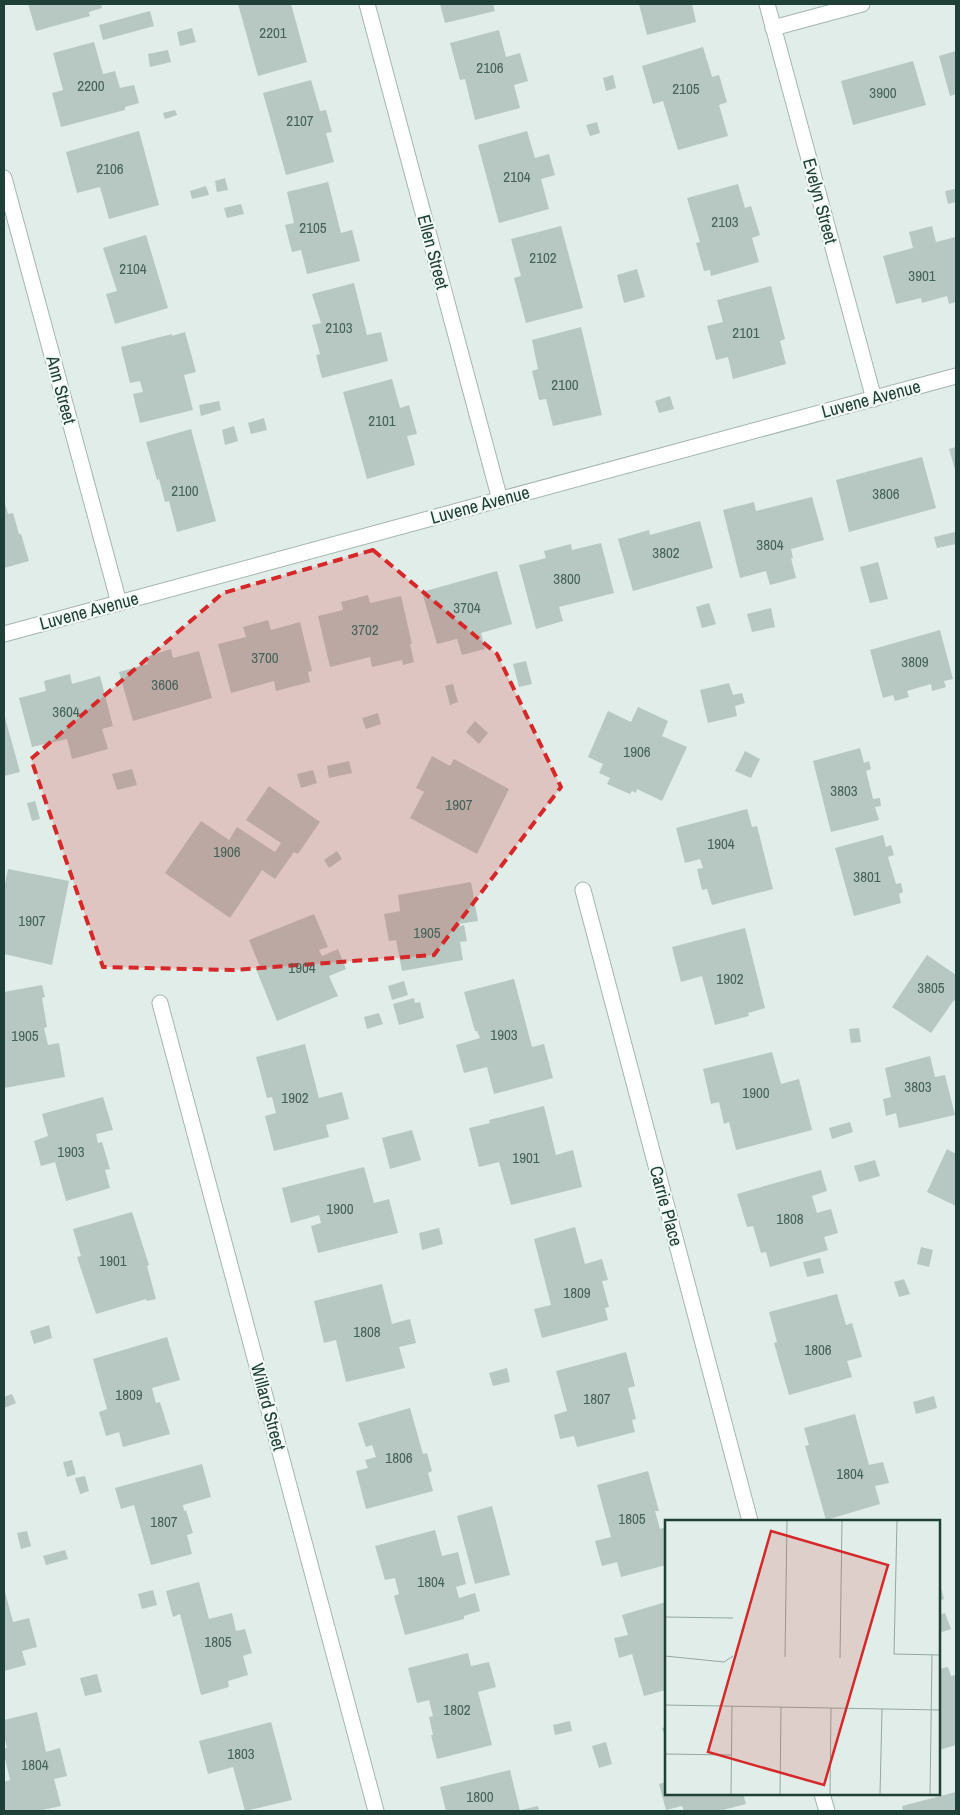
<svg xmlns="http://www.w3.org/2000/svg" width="960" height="1815" font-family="'Archivo Narrow',sans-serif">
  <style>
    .building { fill: #b6c8c1 }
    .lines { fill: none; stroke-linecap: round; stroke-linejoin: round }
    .minor-casing { stroke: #a3b6af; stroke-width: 17 }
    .minor { stroke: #fff; stroke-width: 15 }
    .marked { fill: #d62828; fill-opacity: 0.2; stroke: #d62828; stroke-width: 4; stroke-dasharray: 10 6; stroke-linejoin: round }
    .labels { text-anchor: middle; stroke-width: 4.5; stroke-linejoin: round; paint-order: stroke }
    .number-label { font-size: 15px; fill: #45625a }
    .street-label { font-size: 18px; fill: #1f4037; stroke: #f2f9f6 }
    .inset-road { fill: none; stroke: #93a8a1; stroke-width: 1 }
    .view { fill: #d62828; fill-opacity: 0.15; stroke: #d62828; stroke-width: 2.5 }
    .inset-edge { fill: none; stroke: #1f4037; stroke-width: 2.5 }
  </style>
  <rect width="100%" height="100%" fill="#e1ede8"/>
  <g class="building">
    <polygon points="28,4 101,4 102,8 89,12 90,16 36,31"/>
    <polygon points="238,4 291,4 307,62 258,76"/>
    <polygon points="440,4 493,4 495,11 445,23"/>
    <polygon points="639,4 692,4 696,22 647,35"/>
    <polygon points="150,11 154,26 103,40 99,25"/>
    <polygon points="192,28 196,42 180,46 177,32"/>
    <polygon points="499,30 506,57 520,53 528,81 514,85 520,108 475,120 465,79 460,80 450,43"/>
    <polygon points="94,42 103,74 115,71 120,88 134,85 139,103 125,107 125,110 61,127 52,93 63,90 53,53"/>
    <polygon points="703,47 712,77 719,75 727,102 719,105 728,136 678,150 663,101 653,104 642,66"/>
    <polygon points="168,50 171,62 150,67 148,54"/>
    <polygon points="956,51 956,94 950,96 939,56"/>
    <polygon points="913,61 926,105 853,125 841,81"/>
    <polygon points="613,75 616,88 606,91 603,78"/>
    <polygon points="311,80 320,111 326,110 332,132 326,133 334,162 286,175 263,93"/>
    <polygon points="175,110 177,115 165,119 163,113"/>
    <polygon points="597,122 600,133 590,136 586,125"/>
    <polygon points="139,131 159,205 109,219 100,187 77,193 66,152"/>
    <polygon points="527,131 535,158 549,154 555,175 541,179 549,209 499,223 478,145"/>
    <polygon points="225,178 228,190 217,192 215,181"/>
    <polygon points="328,182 341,233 352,230 360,261 307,274 301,250 292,252 285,225 294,223 287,192"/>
    <polygon points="738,184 745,208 751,206 760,235 752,238 759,262 711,276 710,270 704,271 696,243 700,242 687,198"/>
    <polygon points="206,186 209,195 192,199 190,191"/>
    <polygon points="956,189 956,202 948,204 945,191"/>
    <polygon points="241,204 244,214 227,218 224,208"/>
    <polygon points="561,226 583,308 526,323 514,278 521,276 511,239"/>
    <polygon points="932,226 936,242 956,237 956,302 949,304 947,296 922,303 921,298 896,304 883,256 913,248 909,232"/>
    <polygon points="146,235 168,308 115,324 106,294 117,291 103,248"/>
    <polygon points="637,269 645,297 624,303 617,275"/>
    <polygon points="354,283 367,335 381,332 388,361 322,378 316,355 320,354 312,325 321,323 312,294"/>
    <polygon points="771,286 785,339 780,341 786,364 733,379 728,357 716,360 707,326 723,322 717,300"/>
    <polygon points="581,327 602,415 553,426 546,399 539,400 532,371 538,369 532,340"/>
    <polygon points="185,332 196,372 184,375 193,410 140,423 133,394 143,392 140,381 130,383 121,347 172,334 172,336"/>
    <polygon points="392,379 400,408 409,405 417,434 407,436 415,465 367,479 343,392"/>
    <polygon points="670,396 674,409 659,413 655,401"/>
    <polygon points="219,401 221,410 201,416 199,405"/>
    <polygon points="264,418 267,430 251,434 248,423"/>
    <polygon points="234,426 238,441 225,445 222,430"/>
    <polygon points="191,429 216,521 177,532 169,501 165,502 159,479 157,480 146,442"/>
    <polygon points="956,447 956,473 949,449"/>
    <polygon points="922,457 936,508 849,532 836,480"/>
    <polygon points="812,497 824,540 791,549 793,558 791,558 796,578 770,585 766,571 740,578 723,510 754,502 756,511"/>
    <polygon points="4,500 8,514 13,513 19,534 21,534 29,561 4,568"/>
    <polygon points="700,521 713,568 633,591 618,539 649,530 650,535"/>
    <polygon points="955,532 956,544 937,548 934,537"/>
    <polygon points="601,543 614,593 559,607 563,621 536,629 519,565 546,558 544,551 571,544 572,550"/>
    <polygon points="878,562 888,599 870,603 860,567"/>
    <polygon points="497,571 512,624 481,633 485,649 462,655 457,639 437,644 422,592"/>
    <polygon points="368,595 370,603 401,596 412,644 410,644 414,662 403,665 402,660 372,667 370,657 330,667 318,616 343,610 341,602"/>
    <polygon points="709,603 716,624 702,628 696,607"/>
    <polygon points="771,608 775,627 752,632 747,614"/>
    <polygon points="268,620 271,630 300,622 312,671 308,672 310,682 276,691 274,681 231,693 218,644 246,637 243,627"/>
    <polygon points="940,630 953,679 944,681 946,687 932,691 931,684 907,691 909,697 895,701 893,695 883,698 870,650"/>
    <polygon points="171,649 173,658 199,651 212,698 133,721 119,672 148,664 146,657"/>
    <polygon points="526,661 532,684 519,687 513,664"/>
    <polygon points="70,674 72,684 100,676 113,726 102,729 108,749 72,759 67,739 32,747 19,698 46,691 44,681"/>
    <polygon points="729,683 733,695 742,693 745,703 735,706 737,716 708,723 700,690"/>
    <polygon points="453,684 458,702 450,705 445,686"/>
    <polygon points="638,707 668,721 662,736 687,747 662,801 637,789 636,793 632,791 630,794 607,784 610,778 599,773 603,764 588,757 608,711 631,722"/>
    <polygon points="378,713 381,724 366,729 362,718"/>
    <polygon points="4,714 20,772 4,776"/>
    <polygon points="475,721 488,733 479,744 466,732"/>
    <polygon points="860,748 864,763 869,761 871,769 866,771 873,799 880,798 881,806 875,807 879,820 831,832 813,761"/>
    <polygon points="745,751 760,759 751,778 735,771"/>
    <polygon points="432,756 450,766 454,759 509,789 477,854 410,818 424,792 416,788"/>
    <polygon points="349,761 352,773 329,778 327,766"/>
    <polygon points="132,769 137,785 117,790 112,774"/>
    <polygon points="313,770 317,783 301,788 297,774"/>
    <polygon points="269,786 320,822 298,854 294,852 275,879 262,870 230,918 165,873 201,821 229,840 237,827 275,852 281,843 246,820"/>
    <polygon points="35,801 40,819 32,821 27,803"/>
    <polygon points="747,809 752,827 757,826 773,889 712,905 707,889 702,890 697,869 703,868 700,859 685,863 676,828"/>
    <polygon points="883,835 886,847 891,845 894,855 888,857 896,884 901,883 903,892 899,894 901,903 854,916 835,848"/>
    <polygon points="337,851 342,859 329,868 324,860"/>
    <polygon points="8,869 69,881 52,965 4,954 4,888"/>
    <polygon points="471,882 478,921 458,924 459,926 464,925 467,941 460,942 463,960 402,971 396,940 389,941 384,914 400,911 398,895"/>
    <polygon points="314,914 328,947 319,950 322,956 338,949 346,969 329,976 338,996 277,1021 256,969 260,967 249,940"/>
    <polygon points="745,928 765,1008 748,1013 749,1016 715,1025 702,976 681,982 672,947"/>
    <polygon points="927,955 956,975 956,1002 954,1000 931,1033 892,1007"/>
    <polygon points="514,979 532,1047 544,1044 553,1078 494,1094 487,1067 464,1073 456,1045 480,1038 477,1031 475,1031 464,992"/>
    <polygon points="404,981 408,995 392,1000 388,986"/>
    <polygon points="42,985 45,997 42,998 47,1027 44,1028 48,1045 59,1043 65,1077 4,1088 4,992"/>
    <polygon points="414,998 415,1003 420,1002 424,1018 399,1025 393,1004"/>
    <polygon points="379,1013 383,1024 367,1029 364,1017"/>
    <polygon points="859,1028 861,1042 851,1043 849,1029"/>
    <polygon points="305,1044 319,1098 342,1092 349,1119 326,1125 329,1137 274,1151 265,1116 276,1113 272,1097 267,1098 256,1057"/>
    <polygon points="772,1052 781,1084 799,1079 812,1130 736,1150 729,1122 724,1124 719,1102 711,1104 703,1069"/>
    <polygon points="930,1056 935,1077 945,1075 955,1115 899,1128 896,1113 886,1116 883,1099 891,1097 885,1068"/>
    <polygon points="103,1097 113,1130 96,1134 98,1143 102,1142 110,1169 105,1170 110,1188 66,1201 55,1162 41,1166 34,1141 48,1136 42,1114"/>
    <polygon points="544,1106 556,1155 573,1150 582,1187 511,1205 499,1162 479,1167 469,1128 490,1123 489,1120"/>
    <polygon points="850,1122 853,1132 832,1139 829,1128"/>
    <polygon points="412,1130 421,1160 390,1169 382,1138"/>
    <polygon points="947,1149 956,1154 956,1206 927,1192"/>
    <polygon points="875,1160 880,1176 859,1182 854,1166"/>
    <polygon points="364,1167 374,1203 389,1199 398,1233 318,1253 311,1226 321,1223 319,1215 291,1223 282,1188"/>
    <polygon points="821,1170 827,1191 812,1196 817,1213 831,1209 838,1233 824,1237 828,1250 770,1267 766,1252 761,1253 753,1226 747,1227 737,1194"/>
    <polygon points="132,1212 149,1265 147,1266 156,1299 147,1301 146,1299 96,1314 77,1257 81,1256 73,1229"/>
    <polygon points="575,1227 585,1264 602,1259 608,1280 602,1281 609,1307 605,1308 608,1320 542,1338 534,1309 551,1305 534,1239"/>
    <polygon points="439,1228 443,1244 422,1250 419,1233"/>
    <polygon points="921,1247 933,1250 929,1267 917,1264"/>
    <polygon points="820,1258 824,1273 807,1277 803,1262"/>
    <polygon points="904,1279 910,1294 899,1297 894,1282"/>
    <polygon points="382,1284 392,1324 410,1319 416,1343 399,1347 405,1368 346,1382 336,1340 324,1343 314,1301"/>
    <polygon points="837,1294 846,1325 852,1323 862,1357 847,1361 852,1377 789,1395 774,1343 777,1342 769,1312"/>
    <polygon points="49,1325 52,1338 34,1344 30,1331"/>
    <polygon points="167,1337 180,1380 152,1388 156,1403 160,1402 170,1434 123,1447 119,1432 106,1436 99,1412 107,1409 93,1359"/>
    <polygon points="626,1352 635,1386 628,1388 636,1419 632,1420 635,1432 577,1447 574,1436 560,1439 554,1415 567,1411 556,1371"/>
    <polygon points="507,1368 510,1382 493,1386 489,1373"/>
    <polygon points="12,1394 16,1403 4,1408 4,1397"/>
    <polygon points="934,1396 937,1408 916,1414 913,1402"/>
    <polygon points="410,1408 423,1454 427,1453 432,1471 428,1473 433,1491 366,1509 356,1471 368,1468 365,1460 376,1457 372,1445 366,1447 358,1423"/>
    <polygon points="855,1414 869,1465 883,1462 889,1483 875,1486 880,1504 826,1520 805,1446 809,1445 804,1428"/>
    <polygon points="72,1460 76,1474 67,1477 63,1462"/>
    <polygon points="202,1464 211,1497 183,1505 184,1511 186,1510 193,1533 187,1535 192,1554 151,1565 134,1505 121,1509 115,1488"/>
    <polygon points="648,1471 659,1511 655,1511 660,1529 666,1527 666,1565 621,1577 617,1562 602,1566 595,1541 611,1537 597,1485"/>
    <polygon points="85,1476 89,1491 80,1494 75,1478"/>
    <polygon points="492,1506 510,1575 475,1584 457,1516"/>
    <polygon points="435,1530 442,1556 458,1552 466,1584 456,1587 459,1598 475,1593 480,1611 464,1616 464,1619 405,1635 394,1596 399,1594 395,1578 385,1580 375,1546"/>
    <polygon points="27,1531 31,1546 21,1549 17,1533"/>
    <polygon points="65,1550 68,1559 46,1565 43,1556"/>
    <polygon points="939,1581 944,1599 939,1601"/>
    <polygon points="199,1582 209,1619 232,1613 236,1631 245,1629 252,1653 243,1656 248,1675 228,1681 229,1687 201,1695 180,1614 173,1617 166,1591"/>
    <polygon points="4,1588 13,1622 29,1618 37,1647 22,1651 26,1665 4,1671"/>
    <polygon points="153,1590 157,1605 142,1609 138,1594"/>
    <polygon points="666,1602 666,1690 644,1696 632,1654 619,1658 614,1638 628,1635 622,1615"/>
    <polygon points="945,1613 951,1629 939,1633 939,1615"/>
    <polygon points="468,1653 471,1666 489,1662 496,1687 478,1692 492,1745 437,1759 431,1735 433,1735 429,1717 433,1716 429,1700 417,1703 408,1668"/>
    <polygon points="948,1667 951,1676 956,1675 956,1737 955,1738 956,1745 939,1750 939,1669"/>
    <polygon points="97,1674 102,1692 85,1696 80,1678"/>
    <polygon points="37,1712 46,1752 60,1748 67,1776 54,1779 61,1806 38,1811 4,1811 4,1782 10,1780 4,1754 4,1748 7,1748 4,1736 4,1720"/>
    <polygon points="570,1721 572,1731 555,1735 553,1725"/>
    <polygon points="271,1722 292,1800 245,1811 233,1767 208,1774 199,1741"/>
    <polygon points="666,1727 666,1741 662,1728"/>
    <polygon points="606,1742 612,1764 599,1768 592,1746"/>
    <polygon points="510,1770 520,1811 446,1811 440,1787"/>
    <polygon points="666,1782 666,1794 743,1794 746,1804 719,1811 684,1811 682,1806 666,1810 659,1784"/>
    <polygon points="956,1792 956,1811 903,1811 902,1806"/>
    <polygon points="538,1806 539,1811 521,1811 521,1810"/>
  </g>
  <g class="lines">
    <defs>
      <g id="minor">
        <polyline points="367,4 500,500"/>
        <polyline points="767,4 874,399"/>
        <polyline points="773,28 862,4"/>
        <polyline points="4,178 119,603"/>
        <polyline points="4,634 956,376"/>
        <polyline points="583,890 750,1521"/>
        <polyline points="160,1003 376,1811"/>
        <polyline points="822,1794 827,1811"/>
      </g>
    </defs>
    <use href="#minor" class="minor-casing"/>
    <use href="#minor" class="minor"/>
  </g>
  <path class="marked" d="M373 550 497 654 561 787 434 955 233 970 103 967 31 759 223 593Z"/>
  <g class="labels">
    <g class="number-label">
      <text x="273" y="38">2201</text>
      <text x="490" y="73">2106</text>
      <text x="91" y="91">2200</text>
      <text x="686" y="94">2105</text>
      <text x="883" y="98">3900</text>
      <text x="300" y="126">2107</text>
      <text x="110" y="174">2106</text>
      <text x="517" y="182">2104</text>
      <text x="725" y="227">2103</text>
      <text x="313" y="233">2105</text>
      <text x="543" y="263">2102</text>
      <text x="133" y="274">2104</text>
      <text x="922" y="281">3901</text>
      <text x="339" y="333">2103</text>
      <text x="746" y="338">2101</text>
      <text x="565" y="390">2100</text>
      <text x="382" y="426">2101</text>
      <text x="185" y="496">2100</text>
      <text x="886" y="499">3806</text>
      <text x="770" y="550">3804</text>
      <text x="666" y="558">3802</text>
      <text x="567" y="584">3800</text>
      <text x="467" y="613">3704</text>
      <text x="365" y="635">3702</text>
      <text x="265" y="663">3700</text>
      <text x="915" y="667">3809</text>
      <text x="165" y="690">3606</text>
      <text x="66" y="717">3604</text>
      <text x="637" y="757">1906</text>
      <text x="844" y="796">3803</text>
      <text x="459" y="810">1907</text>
      <text x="721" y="849">1904</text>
      <text x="227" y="857">1906</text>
      <text x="867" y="882">3801</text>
      <text x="32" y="926">1907</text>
      <text x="427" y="938">1905</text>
      <text x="302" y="973">1904</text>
      <text x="730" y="984">1902</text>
      <text x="931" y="993">3805</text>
      <text x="504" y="1040">1903</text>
      <text x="25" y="1041">1905</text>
      <text x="918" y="1092">3803</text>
      <text x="756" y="1098">1900</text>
      <text x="295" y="1103">1902</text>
      <text x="71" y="1157">1903</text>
      <text x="526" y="1163">1901</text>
      <text x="340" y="1214">1900</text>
      <text x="790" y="1224">1808</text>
      <text x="113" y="1266">1901</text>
      <text x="577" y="1298">1809</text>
      <text x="367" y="1337">1808</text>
      <text x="818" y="1355">1806</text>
      <text x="129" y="1400">1809</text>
      <text x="597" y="1404">1807</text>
      <text x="399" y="1463">1806</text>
      <text x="850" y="1479">1804</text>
      <text x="632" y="1524">1805</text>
      <text x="164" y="1527">1807</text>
      <text x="431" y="1587">1804</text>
      <text x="218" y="1647">1805</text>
      <text x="457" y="1715">1802</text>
      <text x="241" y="1759">1803</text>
      <text x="35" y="1770">1804</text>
      <text x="480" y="1802">1800</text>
    </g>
    <g class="street-label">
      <text transform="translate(820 201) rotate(75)" y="6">Evelyn Street</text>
      <text transform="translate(433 252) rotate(75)" y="6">Ellen Street</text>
      <text transform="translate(61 390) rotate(75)" y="6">Ann Street</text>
      <text transform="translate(871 399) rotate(-15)" y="6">Luvene Avenue</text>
      <text transform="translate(480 505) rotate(-15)" y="6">Luvene Avenue</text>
      <text transform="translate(89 611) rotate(-15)" y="6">Luvene Avenue</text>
      <text transform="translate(666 1206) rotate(75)" y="6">Carrie Place</text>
      <text transform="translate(268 1407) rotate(75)" y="6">Willard Street</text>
    </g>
  </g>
  <g transform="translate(665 1520)">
    <rect width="275" height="275" fill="#e1ede8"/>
    <path class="inset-road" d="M232 0 229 134 275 135M0 97 68 98M0 136 59 142 68 136M120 137 122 0M175 138 177 0M0 185 275 190M0 234 66 235M66 275 67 186M115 275 116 187M165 275 166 188M215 275 217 189M265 275 267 135"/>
    <path class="view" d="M106 11 223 45 159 265 43 232Z"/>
    <rect width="275" height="275" class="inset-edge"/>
  </g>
  <rect width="960" height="1815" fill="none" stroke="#1f4037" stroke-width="10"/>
</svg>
